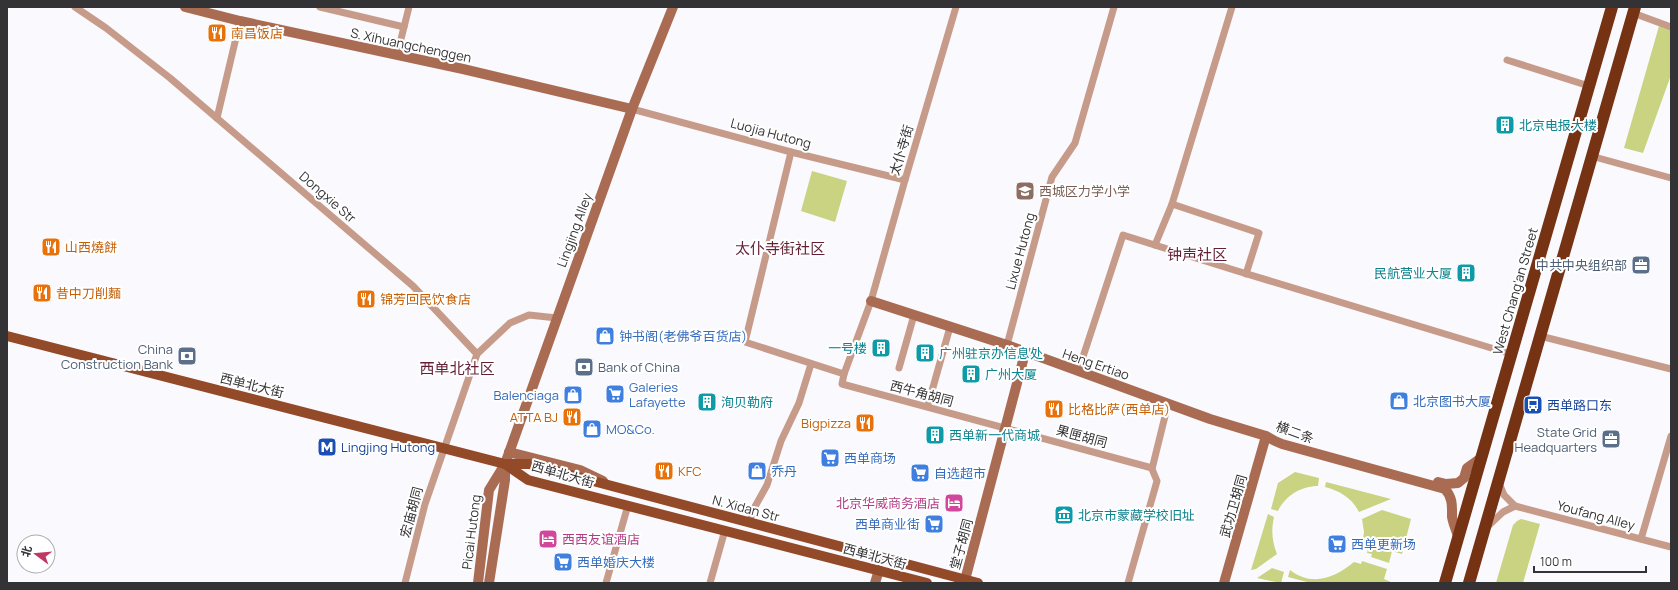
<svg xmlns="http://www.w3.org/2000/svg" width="1678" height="590" font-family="Manrope,'Noto Sans SC',sans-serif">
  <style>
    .green { fill: #c9d382 }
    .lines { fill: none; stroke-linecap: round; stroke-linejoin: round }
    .street { stroke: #c69b89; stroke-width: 7 }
    .secondary { stroke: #a96c53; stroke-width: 10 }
    .primary { stroke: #934a29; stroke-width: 10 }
    .highway { stroke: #753314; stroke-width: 12 }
    .labels { text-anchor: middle; stroke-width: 4; stroke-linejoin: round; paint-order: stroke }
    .food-label { font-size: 13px; fill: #c56008; stroke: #fff; text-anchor: start }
    .street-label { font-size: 13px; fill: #333234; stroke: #fff }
    .culture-label { font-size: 13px; fill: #0d838f; stroke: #fff; text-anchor: start }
    .education-label { font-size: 13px; fill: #785e54; stroke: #fff; text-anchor: start }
    .service-label { font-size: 13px; fill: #4e5e75; stroke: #fff; text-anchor: end }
    .shop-label { font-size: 13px; fill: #366cbe; stroke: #fff; text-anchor: start }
    .transit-label { font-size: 13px; fill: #164399; stroke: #fff; text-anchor: start }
    .hotel-label { font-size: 13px; fill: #b23c85; stroke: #fff; text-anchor: end }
    .quarter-label { font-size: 15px; fill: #631f34; stroke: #fff }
  </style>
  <rect width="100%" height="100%" fill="#faf9fe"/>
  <g class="green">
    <polygon points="1659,26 1671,30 1671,75 1643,153 1624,148"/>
    <polygon points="812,171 847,181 835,222 801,211"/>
    <path d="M1295 472 1319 478 1318 486C1301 486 1285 496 1278 511L1271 509 1278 483Z"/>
    <path d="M1326 482 1391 499 1359 512C1352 498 1340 491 1325 487Z"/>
    <polygon points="1382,510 1411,519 1402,554 1392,551 1389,563 1371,557 1372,554 1367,553 1368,549 1362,547 1364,532 1362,519"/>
    <path d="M1268 514 1274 517C1271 531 1272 541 1277 554L1256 569 1251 570Z"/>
    <polygon points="1521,519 1540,524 1523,583 1496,583 1513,525 1517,521"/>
    <path d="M1362 561 1387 569 1384 579 1393 583H1311L1288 577 1290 570C1312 587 1335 578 1354 562L1361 564Z"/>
    <polygon points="1272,568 1284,572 1281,583 1257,578"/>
  </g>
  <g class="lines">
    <g class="street">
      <polyline points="75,7 106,28 170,78 413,286 477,354 425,504 405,583"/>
      <polyline points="320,7 404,27 409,7"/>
      <polyline points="1633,13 1671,27"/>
      <polyline points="397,55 404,27"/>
      <polyline points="1507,60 1589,86"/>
      <polyline points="632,109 791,152 905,180"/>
      <polyline points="217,118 240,21"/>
      <polyline points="791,152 745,342 844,374 871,301 905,180 956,7"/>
      <polyline points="1591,156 1671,178"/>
      <polyline points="1172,204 1259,233 1246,274"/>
      <polyline points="1155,245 1172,204 1232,7"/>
      <polyline points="1540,336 1671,369"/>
      <polyline points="1007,345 1052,177 1075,143 1114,7"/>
      <polyline points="477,354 510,323 529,315 557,318"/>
      <polyline points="899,368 914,315"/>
      <polyline points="1078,372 1123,235 1234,270 1511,354"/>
      <polyline points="844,374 842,384 1152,468"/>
      <polyline points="928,405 950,327"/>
      <polyline points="1498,481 1504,495 1515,506 1671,547"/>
      <polyline points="750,522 752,512 767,485 781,441 799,403 811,364"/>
      <polyline points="1486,528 1503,512 1515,506"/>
      <polyline points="1641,539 1671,436"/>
      <polyline points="606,583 628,505"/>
      <polyline points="710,583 725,530"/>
      <polyline points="1128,583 1157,481 1152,469 1168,404"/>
    </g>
    <g class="secondary">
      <polyline points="185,7 240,21 463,69 632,109"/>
      <path d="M871 301 1007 345 1210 419 1266 436 1275 441 1282 444 1445 489C1453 498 1452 506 1452 517 1453 523 1456 530 1458 536"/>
      <polyline points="509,452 580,470 603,481"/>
      <polyline points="1438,482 1446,484 1458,483 1464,478 1467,468 1481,458"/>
      <polyline points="965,580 1025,353"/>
      <polyline points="478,583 489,490 505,464 632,109 673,7"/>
      <polyline points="489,583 505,480 505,464"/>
      <polyline points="875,583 879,570"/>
      <polyline points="1224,583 1266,436"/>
    </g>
    <g class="primary">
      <polyline points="7,336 505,464 529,464 978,583"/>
      <polyline points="505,464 528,480 927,583"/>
    </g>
    <g class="highway">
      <polyline points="1445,583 1612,7"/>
      <polyline points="1469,583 1635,7"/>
    </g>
  </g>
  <defs>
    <symbol id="restaurant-square" viewBox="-11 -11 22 22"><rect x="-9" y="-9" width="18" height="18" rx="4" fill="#e8710a" stroke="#fff"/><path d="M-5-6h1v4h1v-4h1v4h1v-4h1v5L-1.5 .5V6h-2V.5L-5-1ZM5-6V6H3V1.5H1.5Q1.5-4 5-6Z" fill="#fff"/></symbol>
    <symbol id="building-square" viewBox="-11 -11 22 22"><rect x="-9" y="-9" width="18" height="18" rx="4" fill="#0f9aa8" stroke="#fff"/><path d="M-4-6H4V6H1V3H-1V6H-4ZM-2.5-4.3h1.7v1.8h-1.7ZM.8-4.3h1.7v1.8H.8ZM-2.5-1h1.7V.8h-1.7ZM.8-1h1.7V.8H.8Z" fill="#fff"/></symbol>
    <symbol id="school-square" viewBox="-11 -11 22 22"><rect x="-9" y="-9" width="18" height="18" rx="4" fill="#8d6e63" stroke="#fff"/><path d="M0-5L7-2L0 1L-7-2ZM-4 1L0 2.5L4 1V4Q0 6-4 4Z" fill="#fff"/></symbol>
    <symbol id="office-square" viewBox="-11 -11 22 22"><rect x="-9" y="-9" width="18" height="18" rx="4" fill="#5c6f8a" stroke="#fff"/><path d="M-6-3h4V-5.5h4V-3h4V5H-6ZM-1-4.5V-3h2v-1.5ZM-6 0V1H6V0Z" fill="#fff"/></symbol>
    <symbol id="shop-square" viewBox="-11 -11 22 22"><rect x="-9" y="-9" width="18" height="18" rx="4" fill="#3f7fe0" stroke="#fff"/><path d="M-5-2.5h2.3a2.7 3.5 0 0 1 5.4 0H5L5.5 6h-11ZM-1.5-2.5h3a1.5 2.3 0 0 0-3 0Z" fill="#fff"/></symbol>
    <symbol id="bank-square" viewBox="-11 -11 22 22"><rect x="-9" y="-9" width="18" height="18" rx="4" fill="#5c6f8a" stroke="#fff"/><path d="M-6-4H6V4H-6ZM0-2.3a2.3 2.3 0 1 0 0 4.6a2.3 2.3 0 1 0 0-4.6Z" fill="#fff"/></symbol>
    <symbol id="supermarket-square" viewBox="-11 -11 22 22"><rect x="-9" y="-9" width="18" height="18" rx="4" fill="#3f7fe0" stroke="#fff"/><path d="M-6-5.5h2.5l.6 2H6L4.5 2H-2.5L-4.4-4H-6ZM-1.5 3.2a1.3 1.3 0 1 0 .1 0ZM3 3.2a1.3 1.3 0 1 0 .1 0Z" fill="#fff"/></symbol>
    <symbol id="bus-square" viewBox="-11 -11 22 22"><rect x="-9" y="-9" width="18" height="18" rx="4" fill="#1a4fb4" stroke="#fff"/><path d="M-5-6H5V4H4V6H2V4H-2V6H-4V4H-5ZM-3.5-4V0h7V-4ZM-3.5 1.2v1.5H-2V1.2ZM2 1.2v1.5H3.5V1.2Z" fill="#fff"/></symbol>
    <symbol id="metro-square" viewBox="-11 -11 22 22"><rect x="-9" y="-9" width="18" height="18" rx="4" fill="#1a4fb4" stroke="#fff"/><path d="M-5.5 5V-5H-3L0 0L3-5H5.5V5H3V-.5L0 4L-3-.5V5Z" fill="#fff"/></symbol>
    <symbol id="hotel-square" viewBox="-11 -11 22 22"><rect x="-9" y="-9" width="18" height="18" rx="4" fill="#d1479c" stroke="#fff"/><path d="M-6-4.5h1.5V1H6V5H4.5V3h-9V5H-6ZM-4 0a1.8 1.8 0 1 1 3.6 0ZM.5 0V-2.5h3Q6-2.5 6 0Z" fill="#fff"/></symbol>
    <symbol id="museum-square" viewBox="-11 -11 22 22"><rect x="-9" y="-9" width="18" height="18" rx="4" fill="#0f9aa8" stroke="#fff"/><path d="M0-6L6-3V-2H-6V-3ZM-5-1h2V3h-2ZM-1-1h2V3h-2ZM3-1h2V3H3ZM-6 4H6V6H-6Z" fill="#fff"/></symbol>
  </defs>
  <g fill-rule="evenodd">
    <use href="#restaurant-square" x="206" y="22" width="22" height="22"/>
    <use href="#building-square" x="1494" y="114" width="22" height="22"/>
    <use href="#school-square" x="1014" y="180" width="22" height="22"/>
    <use href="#restaurant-square" x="40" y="236" width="22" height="22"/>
    <use href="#office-square" x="1630" y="254" width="22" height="22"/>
    <use href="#building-square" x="1455" y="262" width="22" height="22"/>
    <use href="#restaurant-square" x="31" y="282" width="22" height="22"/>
    <use href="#restaurant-square" x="355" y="288" width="22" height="22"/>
    <use href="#shop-square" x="594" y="325" width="22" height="22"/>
    <use href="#building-square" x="870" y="337" width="22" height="22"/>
    <use href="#building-square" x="914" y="342" width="22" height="22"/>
    <use href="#bank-square" x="176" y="345" width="22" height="22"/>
    <use href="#bank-square" x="573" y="356" width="22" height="22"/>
    <use href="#building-square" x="960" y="363" width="22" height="22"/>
    <use href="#supermarket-square" x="604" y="383" width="22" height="22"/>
    <use href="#shop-square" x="562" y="384" width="22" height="22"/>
    <use href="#shop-square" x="1388" y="390" width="22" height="22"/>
    <use href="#building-square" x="696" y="391" width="22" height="22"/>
    <use href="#bus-square" x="1522" y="394" width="22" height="22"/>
    <use href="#restaurant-square" x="1043" y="398" width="22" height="22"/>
    <use href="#restaurant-square" x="561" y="406" width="22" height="22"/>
    <use href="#restaurant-square" x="854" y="412" width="22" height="22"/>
    <use href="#shop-square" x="581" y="418" width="22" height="22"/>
    <use href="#building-square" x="924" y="424" width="22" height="22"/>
    <use href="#office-square" x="1600" y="428" width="22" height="22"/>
    <use href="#metro-square" x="316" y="436" width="22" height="22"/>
    <use href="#supermarket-square" x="819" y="447" width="22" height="22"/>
    <use href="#restaurant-square" x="653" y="460" width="22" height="22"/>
    <use href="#shop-square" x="746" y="460" width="22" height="22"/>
    <use href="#supermarket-square" x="909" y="462" width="22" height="22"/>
    <use href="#hotel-square" x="943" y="492" width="22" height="22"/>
    <use href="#museum-square" x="1053" y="504" width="22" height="22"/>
    <use href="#supermarket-square" x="923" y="513" width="22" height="22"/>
    <use href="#hotel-square" x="537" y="528" width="22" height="22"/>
    <use href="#supermarket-square" x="1326" y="533" width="22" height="22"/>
    <use href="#supermarket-square" x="552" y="551" width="22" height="22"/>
  </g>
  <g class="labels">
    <g class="food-label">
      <text x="231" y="38">南昌饭店</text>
      <text x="65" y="252">山西燒餅</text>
      <text x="56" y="298">昔中刀削麵</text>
      <text x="380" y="304">锦芳回民饮食店</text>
      <text x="1068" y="414">比格比萨(西单店)</text>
      <text x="558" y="422" text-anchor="end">ATTA BJ</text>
      <text x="851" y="428" text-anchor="end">Bigpizza</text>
      <text x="678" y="476">KFC</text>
    </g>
    <g class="street-label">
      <text transform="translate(411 45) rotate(12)" y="5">S. Xihuangchenggen</text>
      <text transform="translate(771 133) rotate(15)" y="5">Luojia Hutong</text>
      <text transform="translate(901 150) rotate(-73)" y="5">太仆寺街</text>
      <text transform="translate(328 197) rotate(41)" y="5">Dongxie Str</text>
      <text transform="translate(574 230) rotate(-70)" y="5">Lingjing Alley</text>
      <text transform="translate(1020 251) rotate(-75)" y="5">Lixue Hutong</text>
      <text transform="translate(1515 291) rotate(-74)" y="5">West Chang'an Street</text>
      <text transform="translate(1096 364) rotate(19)" y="5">Heng Ertiao</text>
      <text transform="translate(252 385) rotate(14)" y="5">西单北大街</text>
      <text transform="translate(922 393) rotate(15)" y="5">西牛角胡同</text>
      <text transform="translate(1295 432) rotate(20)" y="5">横二条</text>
      <text transform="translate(1082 436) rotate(15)" y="5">果匣胡同</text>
      <text transform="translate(563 474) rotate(16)" y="5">西单北大街</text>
      <text transform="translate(1233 506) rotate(-74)" y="5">武功卫胡同</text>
      <text transform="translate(746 508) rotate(15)" y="5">N. Xidan Str</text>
      <text transform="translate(411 512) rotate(-75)" y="5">宏庙胡同</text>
      <text transform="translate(1596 515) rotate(15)" y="5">Youfang Alley</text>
      <text transform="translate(471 532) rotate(-83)" y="5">Picai Hutong</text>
      <text transform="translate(961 544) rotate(-75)" y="5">堂子胡同</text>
      <text transform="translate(875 556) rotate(15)" y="5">西单北大街</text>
    </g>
    <g class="culture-label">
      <text x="1519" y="130">北京电报大楼</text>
      <text x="1452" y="278" text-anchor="end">民航营业大厦</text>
      <text x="867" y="353" text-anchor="end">一号楼</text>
      <text x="939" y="358">广州驻京办信息处</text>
      <text x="985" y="379">广州大厦</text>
      <text x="721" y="407">洵贝勒府</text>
      <text x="949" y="440">西单新一代商城</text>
      <text x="1078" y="520">北京市蒙藏学校旧址</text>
    </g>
    <g class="education-label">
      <text x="1039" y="196">西城区力学小学</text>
    </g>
    <g class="service-label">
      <text x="1627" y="270">中共中央组织部</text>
      <text x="173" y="354">China<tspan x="173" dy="15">Construction Bank</tspan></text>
      <text x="598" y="372" text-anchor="start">Bank of China</text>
      <text x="1597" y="437">State Grid<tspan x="1597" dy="15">Headquarters</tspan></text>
    </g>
    <g class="shop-label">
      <text x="619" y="341">钟书阁(老佛爷百货店)</text>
      <text x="629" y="392">Galeries<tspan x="629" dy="15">Lafayette</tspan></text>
      <text x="559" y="400" text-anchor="end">Balenciaga</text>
      <text x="1413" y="406">北京图书大厦</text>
      <text x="606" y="434">MO&amp;Co.</text>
      <text x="844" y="463">西单商场</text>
      <text x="771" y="476">乔丹</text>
      <text x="934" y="478">自选超市</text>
      <text x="920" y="529" text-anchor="end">西单商业街</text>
      <text x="1351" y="549">西单更新场</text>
      <text x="577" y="567">西单婚庆大楼</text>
    </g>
    <g class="transit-label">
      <text x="1547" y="410">西单路口东</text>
      <text x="341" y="452">Lingjing Hutong</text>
    </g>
    <g class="hotel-label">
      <text x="940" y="508">北京华威商务酒店</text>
      <text x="562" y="544" text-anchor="start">西西友谊酒店</text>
    </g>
    <g class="quarter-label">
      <text x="780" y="254">太仆寺街社区</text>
      <text x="1197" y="260">钟声社区</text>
      <text x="457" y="374">西单北社区</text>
    </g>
  </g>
  <rect width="1678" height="590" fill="none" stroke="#333234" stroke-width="16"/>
  <g transform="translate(36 554) rotate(286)"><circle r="19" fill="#ffffff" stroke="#adadae"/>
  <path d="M0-3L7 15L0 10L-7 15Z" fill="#c23667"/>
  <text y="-6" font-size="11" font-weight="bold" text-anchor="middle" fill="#333234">北</text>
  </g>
  <path d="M1534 566v6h112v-6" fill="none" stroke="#333234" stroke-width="2"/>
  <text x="1540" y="566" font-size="12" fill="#333234" stroke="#ffffff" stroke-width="3" paint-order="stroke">100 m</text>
</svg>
